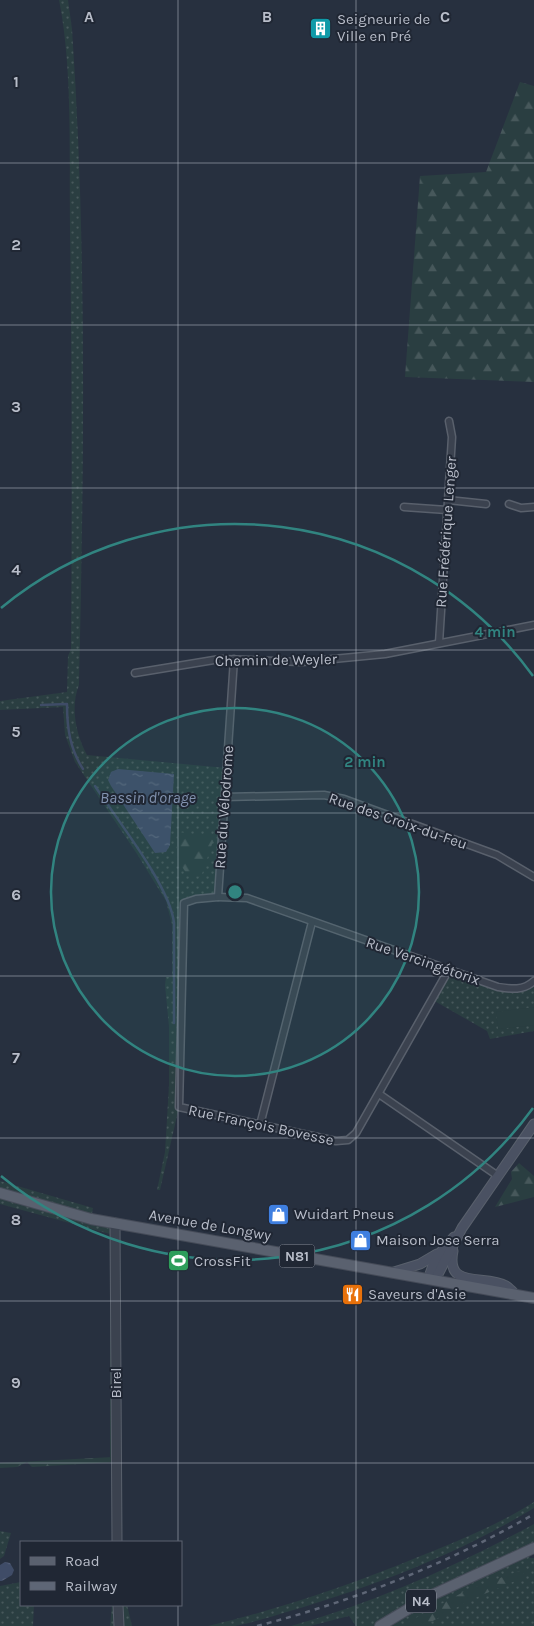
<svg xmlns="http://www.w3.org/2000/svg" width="534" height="1626" font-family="Karla,sans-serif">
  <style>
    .grass { fill: url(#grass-dots) }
    .forest { fill: url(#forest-firs) }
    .pitch { fill: #2a3e41 }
    .water { fill: url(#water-ripples) }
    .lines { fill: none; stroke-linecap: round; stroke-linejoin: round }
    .stream { stroke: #3f4c67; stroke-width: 2.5 }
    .minor-casing { stroke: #59606c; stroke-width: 9 }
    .tertiary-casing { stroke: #59606c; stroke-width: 11 }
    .secondary-casing { stroke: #59606c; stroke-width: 11 }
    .primary-casing { stroke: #454b58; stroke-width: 12 }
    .minor { stroke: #3b424f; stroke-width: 6 }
    .tertiary { stroke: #3b424f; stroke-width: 9 }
    .secondary { stroke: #4a5162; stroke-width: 9 }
    .primary { stroke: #5a616f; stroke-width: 10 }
    .rail { stroke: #5e6676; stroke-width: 2.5; stroke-dasharray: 5 5; stroke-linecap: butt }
    .grid { fill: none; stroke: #b8bdc9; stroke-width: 1; stroke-opacity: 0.55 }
    .ring { fill: none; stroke: #318480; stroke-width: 2.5 }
    .labels { text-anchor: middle; stroke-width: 4; stroke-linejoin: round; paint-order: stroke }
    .shield { fill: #202734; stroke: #8a909c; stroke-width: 1 }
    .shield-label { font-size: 14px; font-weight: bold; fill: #b8bdc9 }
    .poi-label { font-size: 15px; fill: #b8bdc9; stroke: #202734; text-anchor: start }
    .street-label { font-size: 15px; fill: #b8bdc9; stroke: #202734 }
    .water-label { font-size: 16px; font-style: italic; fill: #8292af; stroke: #202734 }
    .grid-label { font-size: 16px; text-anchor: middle; font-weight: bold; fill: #b8bdc9; stroke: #202734; stroke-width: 4; stroke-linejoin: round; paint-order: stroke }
    .centre { fill: #318480; stroke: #202734; stroke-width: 2.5 }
    .ring-label { font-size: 15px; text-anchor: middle; font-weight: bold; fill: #318480; stroke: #202734; stroke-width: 4; stroke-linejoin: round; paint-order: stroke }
  </style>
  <defs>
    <pattern id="grass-dots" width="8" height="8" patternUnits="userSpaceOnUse" patternTransform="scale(1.25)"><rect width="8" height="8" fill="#2a3e41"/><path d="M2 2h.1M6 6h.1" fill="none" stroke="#47585b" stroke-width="1.8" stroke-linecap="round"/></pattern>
    <pattern id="forest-firs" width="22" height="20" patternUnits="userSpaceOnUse" patternTransform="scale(1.25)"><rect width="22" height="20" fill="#2a3e41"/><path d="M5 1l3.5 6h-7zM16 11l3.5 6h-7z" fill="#47585b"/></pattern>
    <pattern id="water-ripples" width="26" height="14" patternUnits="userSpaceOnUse" patternTransform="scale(1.25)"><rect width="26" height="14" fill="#3f4c67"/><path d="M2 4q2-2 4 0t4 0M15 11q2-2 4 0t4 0" fill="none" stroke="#59647b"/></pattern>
  </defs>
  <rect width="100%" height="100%" fill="#27303f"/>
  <g class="grass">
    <path d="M59 0H68L72 29C87 247 84 467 79 685 70 707 76 735 87 755L226 768 218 897 184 903 179 1107 160 1190H157L165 1152 169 1085V1027L165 985 166 977H172V925L166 901 137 854 75 762 65 735 63 707 0 710V701L67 692 68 656 71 649C72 509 72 370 70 230 69 158 73 70 59 0Z"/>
    <polygon points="448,971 513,989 532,983 534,988 534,1031 490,1039 487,1031 431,999"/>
    <polygon points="0,1181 93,1208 91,1219 115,1223 115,1287 121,1290 121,1542 113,1542 112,1457 110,1457 110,1234 0,1204"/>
    <path d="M534 1502V1508C445 1562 349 1595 249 1623L235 1626H208C280 1609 350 1585 418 1557 458 1541 498 1525 534 1502Z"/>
    <path d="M534 1524V1548L526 1551 530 1558H534V1626H356L349 1616 310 1626H291C376 1602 456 1566 534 1524Z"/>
    <polygon points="0,1531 11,1533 4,1556 0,1559"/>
    <polygon points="21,1582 21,1605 34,1605 33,1626 0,1626 0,1586"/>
    <polygon points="112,1605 127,1605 132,1626 110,1626"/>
  </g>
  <g class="forest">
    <polygon points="520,82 534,86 534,382 405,377 420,176 486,172"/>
    <polygon points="178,832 210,836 213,841 201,877 187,874 176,858"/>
    <polygon points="519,1163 534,1176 534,1197 495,1207 512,1179 511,1172"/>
    <polygon points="113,1457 113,1462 32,1467 27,1462 17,1467 0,1468 0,1463"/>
    <polygon points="527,1568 520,1579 470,1600 424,1626 401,1626 467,1590"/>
  </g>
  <polygon class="pitch" points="534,1007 534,1025 498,1029 496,1012"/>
  <g class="water">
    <polygon points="118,769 174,774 170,845 166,852 155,853 111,786 108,780 111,772"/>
    <polygon points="5,1562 10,1563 14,1570 12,1575 2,1581 0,1581 0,1565"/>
  </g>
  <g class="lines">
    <g class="stream">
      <path d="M41 705 67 704C67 728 70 749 83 769"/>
      <path d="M95 786C117 820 170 886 174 923V1023"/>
    </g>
    <defs>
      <g id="minor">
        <polyline points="448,500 486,504"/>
        <polyline points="509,504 521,508 534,507"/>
        <polyline points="404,507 447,510"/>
        <polyline points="439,643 452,437 449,421"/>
        <polyline points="234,659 218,897 196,899 184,903 179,1107 336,1141 348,1140 356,1133 448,971"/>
        <polyline points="135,673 220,659 302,662 385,654 534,625"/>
        <polyline points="225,797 324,795 344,799 497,855 534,877"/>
        <path d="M218 897 247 898 498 987C511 989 523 991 534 981"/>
        <polyline points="379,1094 498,1176"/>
        <polyline points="260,1125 312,922"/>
      </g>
      <g id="tertiary">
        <polyline points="115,1223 117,1542"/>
        <polyline points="118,1605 119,1626"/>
      </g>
      <g id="secondary">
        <path d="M453 1251C445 1290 485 1274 506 1286 509 1287 512 1292 515 1294"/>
        <polyline points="394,1272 420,1264 437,1254"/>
        <path d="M429 1279C432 1261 441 1251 454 1237"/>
        <polyline points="435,1280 462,1228 534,1124"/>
      </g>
      <g id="primary">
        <polyline points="0,1193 91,1219 534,1298"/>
        <polyline points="380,1626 430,1596 534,1548"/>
      </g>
    </defs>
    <use href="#minor" class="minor-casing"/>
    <use href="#tertiary" class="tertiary-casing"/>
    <use href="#secondary" class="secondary-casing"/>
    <use href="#primary" class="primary-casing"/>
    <use href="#minor" class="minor"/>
    <use href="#tertiary" class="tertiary"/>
    <use href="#secondary" class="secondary"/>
    <use href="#primary" class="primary"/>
    <path class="rail" d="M257 1626C354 1601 447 1564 534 1514"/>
  </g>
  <path class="grid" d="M178 0V1542M356 0V1626M0 163H534M0 325H534M0 488H534M0 650H534M0 813H534M0 976H534M0 1138H534M0 1301H534M0 1463H534M178 1605V1626"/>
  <circle cx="235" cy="892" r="184" fill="#318480" fill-opacity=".12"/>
  <g class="ring">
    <circle cx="235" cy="892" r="184"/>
    <path d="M533 1108A368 368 0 0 1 1 1176M1 608A368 368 0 0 1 533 676"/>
  </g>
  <defs>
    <symbol id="building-square" viewBox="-11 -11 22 22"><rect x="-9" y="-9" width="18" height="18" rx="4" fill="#0f9aa8" stroke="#202734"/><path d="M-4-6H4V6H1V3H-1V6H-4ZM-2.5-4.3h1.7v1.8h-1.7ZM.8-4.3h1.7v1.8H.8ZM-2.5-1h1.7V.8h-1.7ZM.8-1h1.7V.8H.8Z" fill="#fff"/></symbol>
    <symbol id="shop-square" viewBox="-11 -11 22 22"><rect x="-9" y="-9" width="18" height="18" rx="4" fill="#3f7fe0" stroke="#202734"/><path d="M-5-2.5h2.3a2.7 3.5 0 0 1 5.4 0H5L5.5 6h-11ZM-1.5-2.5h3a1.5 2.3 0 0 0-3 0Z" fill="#fff"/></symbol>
    <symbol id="stadium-square" viewBox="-11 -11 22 22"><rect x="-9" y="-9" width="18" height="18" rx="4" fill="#2e9e5b" stroke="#202734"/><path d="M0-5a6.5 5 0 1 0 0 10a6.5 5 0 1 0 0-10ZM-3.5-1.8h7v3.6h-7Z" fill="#fff"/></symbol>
    <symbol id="restaurant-square" viewBox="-11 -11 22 22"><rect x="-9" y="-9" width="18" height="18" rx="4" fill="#e8710a" stroke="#202734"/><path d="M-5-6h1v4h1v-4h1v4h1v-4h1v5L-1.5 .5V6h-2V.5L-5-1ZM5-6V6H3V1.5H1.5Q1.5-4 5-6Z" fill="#fff"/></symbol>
  </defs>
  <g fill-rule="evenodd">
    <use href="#building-square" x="308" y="16" width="25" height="25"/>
    <use href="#shop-square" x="266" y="1202" width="25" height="25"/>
    <use href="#shop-square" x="348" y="1228" width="25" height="25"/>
    <use href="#stadium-square" x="166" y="1248" width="25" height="25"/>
    <use href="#restaurant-square" x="340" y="1282" width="25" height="25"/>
  </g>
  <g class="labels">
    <g class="shield">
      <rect x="279.5" y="1244.5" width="35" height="23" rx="4"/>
      <rect x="406" y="1589.5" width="30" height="23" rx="4"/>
    </g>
    <g class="shield-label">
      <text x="297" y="1261">N81</text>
      <text x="421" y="1606">N4</text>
    </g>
    <g class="poi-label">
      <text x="337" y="24">Seigneurie de<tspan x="337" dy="17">Ville en Pré</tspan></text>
      <text x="294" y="1219">Wuidart Pneus</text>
      <text x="376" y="1245">Maison Jose Serra</text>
      <text x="194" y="1266">CrossFit</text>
      <text x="368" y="1299">Saveurs d'Asie</text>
    </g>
    <g class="street-label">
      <text transform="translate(446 532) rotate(-86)" y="5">Rue Frédérique Lenger</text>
      <text transform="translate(276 660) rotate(-1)" y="5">Chemin de Weyler</text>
      <text transform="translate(224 807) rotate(-86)" y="5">Rue du Vélodrome</text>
      <text transform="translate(398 821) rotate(19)" y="5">Rue des Croix-du-Feu</text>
      <text transform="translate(423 961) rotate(19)" y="5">Rue Vercingétorix</text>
      <text transform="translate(261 1125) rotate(12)" y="5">Rue François Bovesse</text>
      <text transform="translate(210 1225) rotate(10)" y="5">Avenue de Longwy</text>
      <text transform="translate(116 1383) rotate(-90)" y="5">Birel</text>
    </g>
    <g class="water-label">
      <text x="148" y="803">Bassin d'orage</text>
    </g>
  </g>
  <g class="grid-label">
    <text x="89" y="22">A</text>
    <text x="267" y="22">B</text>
    <text x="445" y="22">C</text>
    <text x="16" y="87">1</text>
    <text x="16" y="250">2</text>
    <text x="16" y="412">3</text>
    <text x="16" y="575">4</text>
    <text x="16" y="737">5</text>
    <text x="16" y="900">6</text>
    <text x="16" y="1063">7</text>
    <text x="16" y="1225">8</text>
    <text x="16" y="1388">9</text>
  </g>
  <circle cx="235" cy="892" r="8" class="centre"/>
  <g class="ring-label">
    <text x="495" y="637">4 min</text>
    <text x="365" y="767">2 min</text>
  </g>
  <rect x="20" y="1541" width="162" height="65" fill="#202734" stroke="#5d6370"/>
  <rect x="30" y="1557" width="25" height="8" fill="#5a616f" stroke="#5d6370"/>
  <text x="65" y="1566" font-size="15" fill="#b8bdc9">Road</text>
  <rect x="30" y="1582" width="25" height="8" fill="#5e6676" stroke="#5d6370"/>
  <text x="65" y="1591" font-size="15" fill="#b8bdc9">Railway</text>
</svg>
